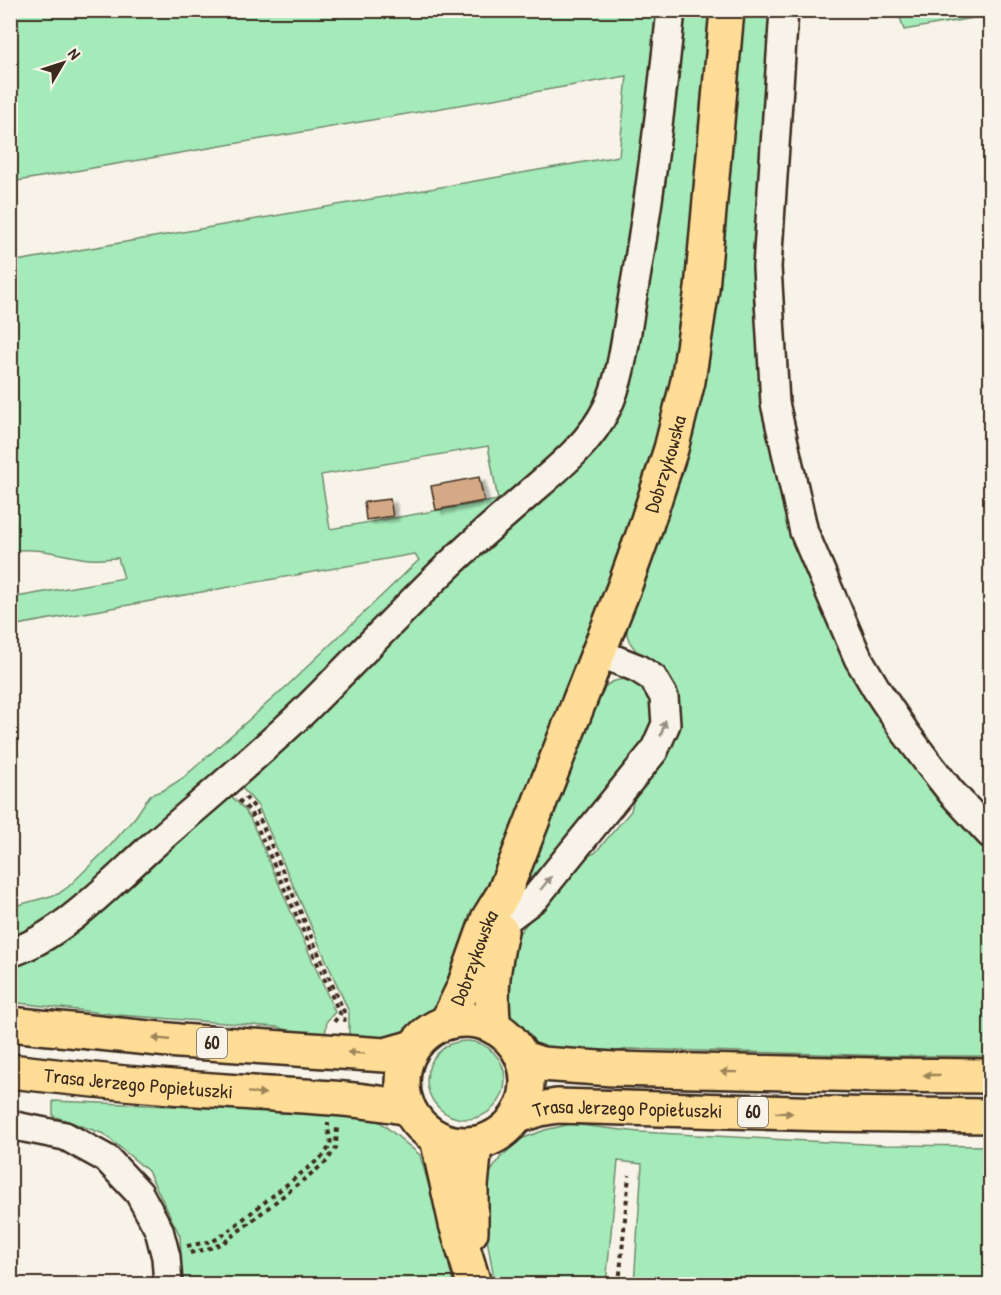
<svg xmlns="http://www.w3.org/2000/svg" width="1001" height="1295" font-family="'Patrick Hand',sans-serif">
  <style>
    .green { fill: #a4ebb9; stroke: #708a6c; stroke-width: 1.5; fill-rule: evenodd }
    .building { fill: #d5a986; stroke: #3b2a1e; stroke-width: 1.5; filter: url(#shadow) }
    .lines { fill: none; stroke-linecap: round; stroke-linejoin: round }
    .minor-casing { stroke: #3b2a1e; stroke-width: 32 }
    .major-casing { stroke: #3b2a1e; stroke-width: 38 }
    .path { stroke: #3b2a1e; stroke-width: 4; stroke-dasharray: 4.5 4.5; stroke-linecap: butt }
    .minor { stroke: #f7f3e8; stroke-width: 27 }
    .major { stroke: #ffdd96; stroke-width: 33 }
    .oneway { fill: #998e83 }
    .oneway2 { fill: #9d845a }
    .labels { text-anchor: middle; stroke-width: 6; stroke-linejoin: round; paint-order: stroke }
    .shield { fill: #f7f3e8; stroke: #73665b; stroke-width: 1.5 }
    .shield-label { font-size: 18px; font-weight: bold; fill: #3b2a1e }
    .street-label { font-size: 20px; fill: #3b2a1e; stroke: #f7f3e8 }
  </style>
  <defs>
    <filter id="shadow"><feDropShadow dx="6" dy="4" stdDeviation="1.5" flood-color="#0004"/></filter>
  </defs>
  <rect width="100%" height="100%" fill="#f7f3e8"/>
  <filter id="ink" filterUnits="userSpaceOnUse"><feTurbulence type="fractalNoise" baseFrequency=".0167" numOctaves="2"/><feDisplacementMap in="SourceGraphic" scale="12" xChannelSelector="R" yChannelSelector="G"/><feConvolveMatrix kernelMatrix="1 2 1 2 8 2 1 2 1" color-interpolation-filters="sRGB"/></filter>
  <g filter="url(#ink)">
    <g class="green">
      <polygon points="990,10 990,15 904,30 898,11"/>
      <path d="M11 11H666L624 323 590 427 76 908 11 945V907L58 894 68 887 109 847 136 816 150 795 164 790 183 778 288 685 419 560 414 554 11 626V598L124 578 118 558C108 558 99 560 89 559 63 556 37 546 11 551V262L619 156 627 76 11 182ZM488 446 498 500 330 529 321 475Z"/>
      <path d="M676 11H715L687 313 656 459 485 911 437 1010C423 1016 418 1024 406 1032 392 1042 365 1043 349 1041V1012L258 806 235 780 602 429Z"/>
      <polygon points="742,11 779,11 762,271 820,594 990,841 990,1056 892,1056 629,1049 597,1055 543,1048 529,1040 517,1027 509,1018 500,994 512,942 577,861 595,853 631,811 636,789 672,745 679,727 680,712 678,700 671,684 639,655 629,641 627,634 627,612 688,441 705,378 712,331 725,213"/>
      <path d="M624 679C641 683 646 689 655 702L651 737 525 891 519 892 601 690C609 683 614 680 624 679Z"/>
      <polygon points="229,794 245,810 250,818 335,1012 327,1021 325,1036 290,1031 278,1027 119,1015 11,1002 11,957"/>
      <circle cx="466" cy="1080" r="39"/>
      <polygon points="53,1101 126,1104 355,1115 380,1122 420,1155 441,1228 453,1284 182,1284 180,1236 148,1171 104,1134 53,1116"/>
      <polygon points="571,1124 639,1132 885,1145 990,1146 990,1284 634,1284 642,1164 618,1161 606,1284 495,1284 482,1211 485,1180 500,1158 521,1139 545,1130"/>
    </g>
    <g class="building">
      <polygon points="479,477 484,501 436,510 431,486"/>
      <polygon points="390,499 393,516 366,520 364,502"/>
    </g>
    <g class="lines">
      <defs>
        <g id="minor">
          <polyline points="784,10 767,267 775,403 804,532 858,658 877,690 905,732 929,764 951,792 990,834"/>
          <polyline points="503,922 535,898 654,751 666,724 664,697 653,678 637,668 599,653"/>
          <path d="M10 953C62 936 111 883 151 847 201 803 253 760 302 713 351 665 398 614 448 566 476 539 506 514 534 489 563 464 590 442 607 408 622 378 626 334 632 301 649 205 661 108 671 10"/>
          <polyline points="10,1125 65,1136 107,1159 139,1193 159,1230 166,1257 168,1284"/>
        </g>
        <g id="major">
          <circle cx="465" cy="1082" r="62"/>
          <path id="s1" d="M447 1022 463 989 488 919 504 893 625 585 643 535 671 449 688 381 702 289 727 10"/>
          <polyline points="10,1024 179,1041 385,1055 413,1047"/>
          <path d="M494 1027C489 991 494 965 501 931"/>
          <polyline points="523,1058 541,1064 613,1069 872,1075 990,1076"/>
          <path id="s2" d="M10 1071C87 1080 163 1087 239 1092 295 1096 353 1097 408 1108"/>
          <path id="s3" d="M518 1116 540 1109 557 1106 827 1114 990 1116"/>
          <polyline points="437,1138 456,1224 474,1284"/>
          <polyline points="471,1232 471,1186 475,1144"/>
        </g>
      </defs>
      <use href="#minor" class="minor-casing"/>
      <use href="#major" class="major-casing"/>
      <g class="path">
        <polyline points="245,797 255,808 345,1014 344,1025"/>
        <polyline points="239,800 250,811 340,1014 334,1022 334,1025"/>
        <path d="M187 1246 213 1241 223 1235 323 1156C337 1138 327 1140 328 1122"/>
        <polyline points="190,1253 214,1247 226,1241 326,1162 336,1148 337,1125"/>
        <polyline points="619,1284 629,1175"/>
      </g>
      <use href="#minor" class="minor"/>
      <use href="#major" class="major"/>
    </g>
    <defs><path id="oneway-solid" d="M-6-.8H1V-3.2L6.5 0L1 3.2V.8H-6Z" transform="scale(1.5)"/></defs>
    <g class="oneway">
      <use href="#oneway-solid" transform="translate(663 728) rotate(-73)"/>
      <use href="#oneway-solid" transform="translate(546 883) rotate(-51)"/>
    </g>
    <g class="oneway2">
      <use href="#oneway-solid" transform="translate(161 1039) rotate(-175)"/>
      <use href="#oneway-solid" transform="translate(356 1053) rotate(-176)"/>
      <use href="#oneway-solid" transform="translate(729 1072) rotate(-179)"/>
      <use href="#oneway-solid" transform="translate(932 1075) rotate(-180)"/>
      <use href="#oneway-solid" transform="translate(257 1093) rotate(4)"/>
      <use href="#oneway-solid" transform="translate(784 1113) rotate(2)"/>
    </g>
  </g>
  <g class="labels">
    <g class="shield">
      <rect x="197" y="1028" width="30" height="30" rx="4.5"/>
      <rect x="738" y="1097" width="30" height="30" rx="4.5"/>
    </g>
    <g class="shield-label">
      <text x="212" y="1049">60</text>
      <text x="753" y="1118">60</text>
    </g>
    <g class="street-label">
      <text dy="7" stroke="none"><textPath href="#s1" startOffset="600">Dobrzykowska</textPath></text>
      <text dy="7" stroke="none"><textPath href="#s1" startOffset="70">Dobrzykowska</textPath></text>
      <text dy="7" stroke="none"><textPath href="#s2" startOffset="129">Trasa Jerzego Popiełuszki</textPath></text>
      <text dy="7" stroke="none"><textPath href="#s3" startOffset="111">Trasa Jerzego Popiełuszki</textPath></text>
    </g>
  </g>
  <rect width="1001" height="1295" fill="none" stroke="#f7f3e8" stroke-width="36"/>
  <rect x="18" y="18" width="965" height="1259" fill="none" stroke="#3b2a1e" stroke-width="2" filter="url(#ink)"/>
  <g transform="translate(63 63) rotate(51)" stroke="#f7f3e8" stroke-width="4.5" paint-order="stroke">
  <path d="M0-4.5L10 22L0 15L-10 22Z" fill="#3b2a1e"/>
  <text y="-9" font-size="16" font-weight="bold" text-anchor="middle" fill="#3b2a1e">N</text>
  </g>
</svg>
